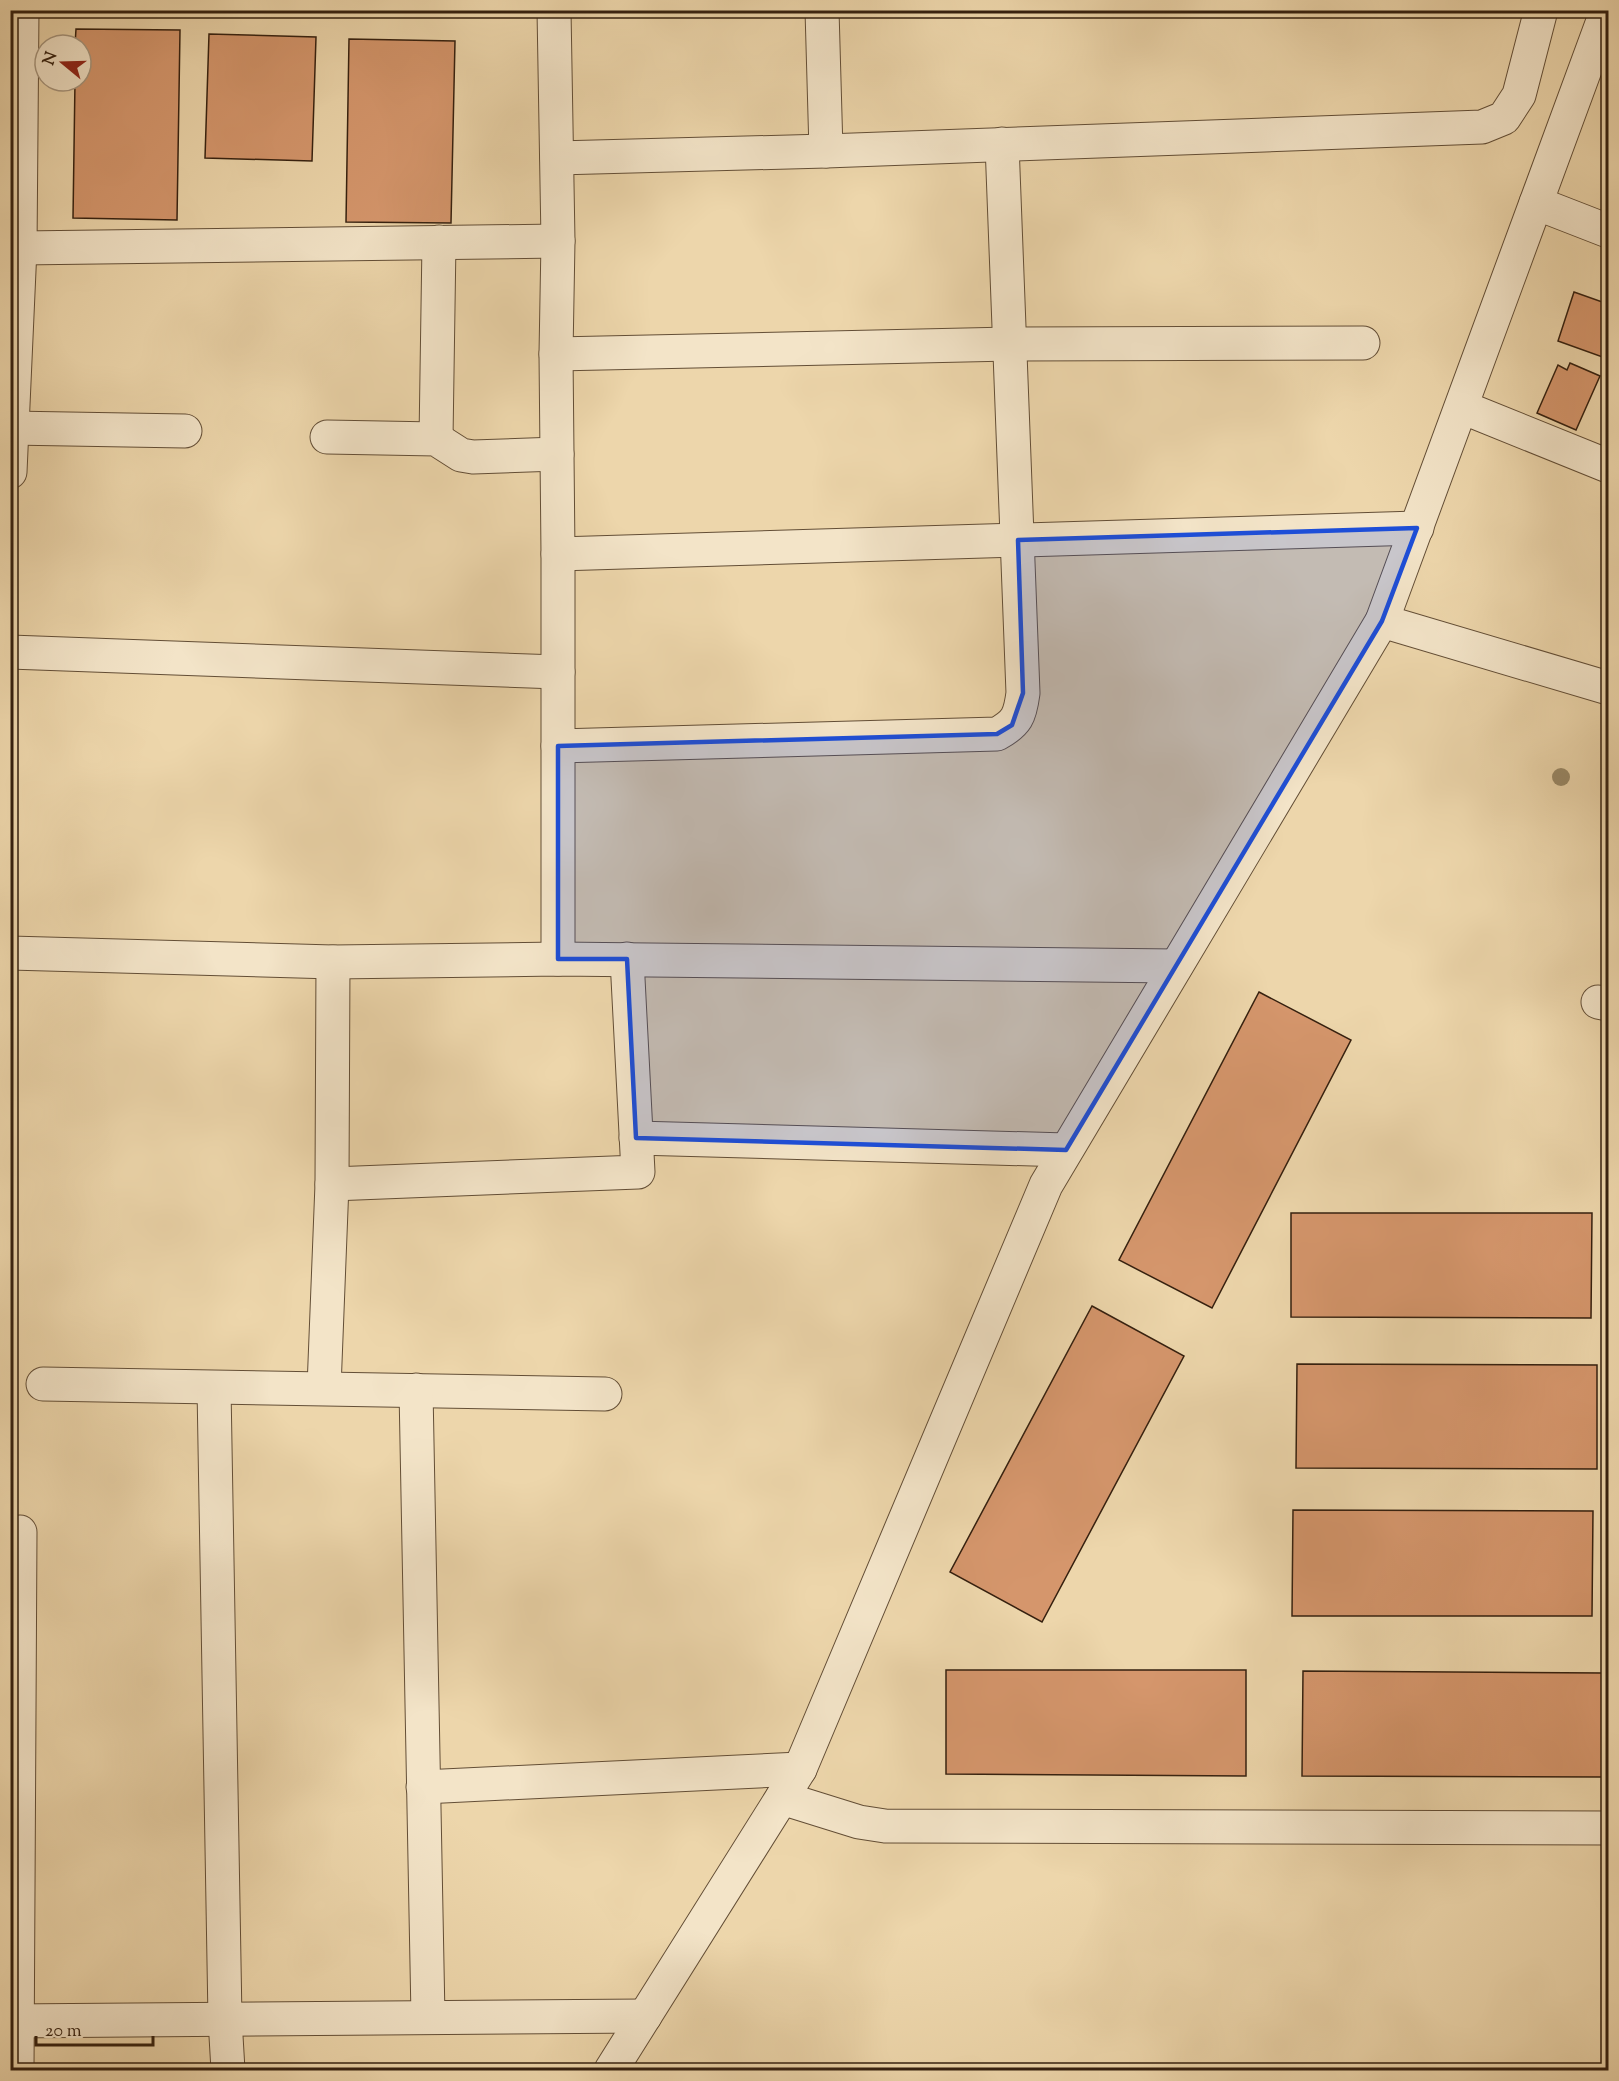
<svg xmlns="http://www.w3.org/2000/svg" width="1619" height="2081" font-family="'Sorts Mill Goudy',serif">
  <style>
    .building { fill: #d5966c; stroke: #35200f; stroke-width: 1.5 }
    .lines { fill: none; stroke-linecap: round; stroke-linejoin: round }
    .minor-casing { stroke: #634e36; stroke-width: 35 }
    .minor { stroke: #f3e4c8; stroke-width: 33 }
    .tree { fill: #986 }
    .marked { fill: #1d4ed8; fill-opacity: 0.2; stroke: #1d4ed8; stroke-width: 4.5; stroke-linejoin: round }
  </style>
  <rect width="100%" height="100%" fill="#edd6ab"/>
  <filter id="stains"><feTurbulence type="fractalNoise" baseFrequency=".00333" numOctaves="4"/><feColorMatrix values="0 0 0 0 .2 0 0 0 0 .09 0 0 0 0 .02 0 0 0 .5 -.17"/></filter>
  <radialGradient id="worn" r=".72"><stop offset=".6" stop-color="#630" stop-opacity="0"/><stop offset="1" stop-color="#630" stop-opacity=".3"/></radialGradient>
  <g class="building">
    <polygon points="76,29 180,30 177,220 73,218 75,81 81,81 81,45 75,45"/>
    <polygon points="209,34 316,37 312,161 205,158"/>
    <polygon points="349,39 455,41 451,223 346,222"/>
    <polygon points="1574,292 1608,304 1608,359 1558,341"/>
    <polygon points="1570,363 1600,376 1576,430 1537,413 1558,365 1567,370"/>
    <polygon points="1259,992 1351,1040 1212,1308 1119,1260"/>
    <polygon points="1291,1213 1592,1213 1591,1318 1291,1317"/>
    <polygon points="1092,1306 1184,1356 1042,1622 950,1572"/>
    <polygon points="1297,1364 1597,1365 1597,1469 1296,1468"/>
    <polygon points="1293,1510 1593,1511 1592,1616 1292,1616"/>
    <polygon points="946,1670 1246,1670 1246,1776 946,1774"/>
    <polygon points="1303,1671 1603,1673 1603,1777 1302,1776"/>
  </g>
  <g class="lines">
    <defs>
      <g id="minor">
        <polyline points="554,10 558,241 556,354 558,554 558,959"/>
        <polyline points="822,10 826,151"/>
        <polyline points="557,158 826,151 1482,127 1504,118 1519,95 1541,10"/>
        <polyline points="1536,203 1608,231"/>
        <polyline points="20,248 558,241"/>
        <polyline points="556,354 1010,344 1363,343"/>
        <polyline points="1462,407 1608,466"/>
        <polyline points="10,428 185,431"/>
        <polyline points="327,437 436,439 461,455 473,457 557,454"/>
        <polyline points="436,439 439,242"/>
        <polyline points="10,472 20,248 22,10"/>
        <polyline points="558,554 1417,528"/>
        <polyline points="1382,621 1608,688"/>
        <polyline points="10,652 558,672"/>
        <path d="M558 746 997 734C1017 723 1020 716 1023 693L1002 144"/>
        <polyline points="10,953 333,962 558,959 1176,966"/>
        <polyline points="1598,1002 1608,1004"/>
        <polyline points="636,1138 1066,1150"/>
        <polyline points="332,1184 638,1172 627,959"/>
        <polyline points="43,1384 605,1394"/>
        <polyline points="214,1388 225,2019 228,2070"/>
        <polyline points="324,1388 332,1184 333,962"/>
        <polyline points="416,1390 428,2017"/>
        <polyline points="423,1787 800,1769"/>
        <polyline points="782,1798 859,1822 885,1826 1608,1828"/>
        <polyline points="10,2021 645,2016"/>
        <polyline points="17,2070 20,1532"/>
        <polyline points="611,2070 800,1769 1046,1185 1382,621 1607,10"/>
      </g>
    </defs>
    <use href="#minor" class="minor-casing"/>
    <use href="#minor" class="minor"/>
  </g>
  <circle class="tree" cx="1561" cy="777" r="9"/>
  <path class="marked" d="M1417 528 1382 621 1066 1150 636 1138 627 959H558V746L997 734 1012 725 1023 693 1018 540Z"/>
  <rect width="1619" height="2081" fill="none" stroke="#edd6ab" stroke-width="36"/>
  <rect x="12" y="12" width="1595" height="2057" fill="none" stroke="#35200f" stroke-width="3"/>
  <rect x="18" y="18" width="1583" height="2045" fill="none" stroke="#35200f" stroke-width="1.5"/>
  <g transform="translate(63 63) rotate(289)"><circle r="28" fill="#f3e4c8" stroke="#a7967e" stroke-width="1.5"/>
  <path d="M0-4.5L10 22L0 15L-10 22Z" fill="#8f2418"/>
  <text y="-9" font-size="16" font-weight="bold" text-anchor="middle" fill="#35200f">N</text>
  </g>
  <path d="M36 2036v9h117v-9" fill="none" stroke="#35200f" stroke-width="3"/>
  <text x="45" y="2036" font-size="18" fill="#35200f" stroke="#f3e4c8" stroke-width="4.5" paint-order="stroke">20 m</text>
  <rect width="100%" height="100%" filter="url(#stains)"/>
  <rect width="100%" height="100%" fill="url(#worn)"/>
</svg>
